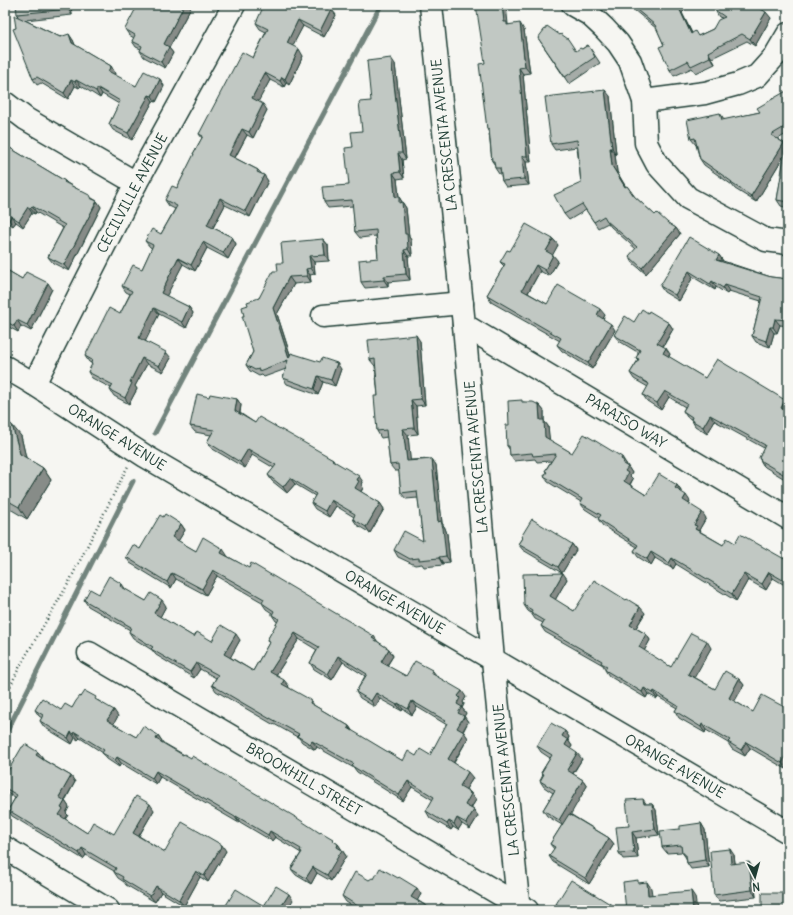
<svg xmlns="http://www.w3.org/2000/svg" width="793" height="915" font-family="Delius,sans-serif">
  <style>
    .lines { fill: none; stroke-linecap: round; stroke-linejoin: round }
    .stream { stroke: #72847d; stroke-width: 5 }
    .minor-casing { stroke: #1f3d34; stroke-width: 25 }
    .path { stroke: #1f3d34; stroke-width: 2.5; stroke-dasharray: 1 3; stroke-linecap: butt }
    .minor { stroke: #f6f6f2; stroke-width: 22 }
    .wall { fill: #a6aca8; stroke: #1f3d34; fill-rule: evenodd }
    .shaded-wall { fill: #878c88; stroke: #1f3d34 }
    .building { fill: #c1c8c3; stroke: #1f3d34; fill-rule: evenodd }
    .labels { text-anchor: middle; stroke-width: 3; stroke-linejoin: round; paint-order: stroke }
    .street-label { font-size: 14px; fill: #1f3d34; stroke: #f6f6f2 }
  </style>
  <rect width="100%" height="100%" fill="#f6f6f2"/>
  <filter id="ink" filterUnits="userSpaceOnUse"><feTurbulence type="fractalNoise" baseFrequency=".025" numOctaves="2"/><feDisplacementMap in="SourceGraphic" scale="8" xChannelSelector="R" yChannelSelector="G"/><feConvolveMatrix kernelMatrix="1 2 1 2 8 2 1 2 1" color-interpolation-filters="sRGB"/></filter>
  <g filter="url(#ink)">
    <g class="lines">
      <g class="stream">
        <polyline points="155,433 381,5"/>
        <polyline points="5,735 133,481"/>
      </g>
      <defs>
        <g id="minor">
          <polyline points="431,5 464,325 493,660 519,910"/>
          <polyline points="573,5 589,14 604,28 618,43 630,61 644,101 646,143 657,164 688,198 766,240 788,243"/>
          <polyline points="644,101 705,93 738,84 757,76 775,56 788,34"/>
          <polyline points="5,103 26,119 136,183"/>
          <polyline points="323,316 462,303"/>
          <polyline points="464,325 788,518"/>
          <polyline points="5,367 34,384 145,456 788,832"/>
          <polyline points="34,384 136,183 234,5"/>
          <polyline points="89,653 527,910"/>
          <polyline points="5,848 108,910"/>
        </g>
      </defs>
      <use href="#minor" class="minor-casing"/>
      <polyline class="path" points="5,697 21,664 68,584 128,466"/>
      <use href="#minor" class="minor"/>
    </g>
    <g class="wall">
      <polygon points="71,5 72,15 25,20 60,37 73,40 75,45 111,66 115,73 114,75 136,86 160,79 164,86 156,102 153,101 132,140 113,130 109,124 119,104 102,94 100,98 81,86 79,88 75,86 68,99 41,83 37,85 33,79 16,28 18,17 17,14"/>
      <polygon points="141,5 192,5 169,48 173,53 165,68 144,57 140,51 141,49 136,47 132,41 134,38 129,35 125,29 142,7"/>
      <polygon points="628,5 684,5 686,8 682,13 692,33 698,36 713,29 722,18 719,17 715,10 718,5 765,5 762,9 771,18 755,46 747,41 712,58 715,64 696,73 692,68 674,76 670,70 664,45 657,29"/>
      <polygon points="331,9 336,15 324,37 303,26 292,46 303,56 289,85 286,83 284,87 270,80 258,101 267,110 253,138 247,135 235,158 258,170 268,181 250,217 225,205 213,228 232,237 236,244 228,259 207,248 195,271 183,264 166,296 189,307 193,313 186,328 159,314 145,341 171,358 163,372 147,364 135,386 137,389 129,404 114,396 110,390 111,388 92,378 88,372 92,365 91,363 89,362 85,356 120,314 130,294 126,292 122,286 142,269 152,248 150,247 145,241 161,234 175,209 169,206 165,200 177,188 194,155 193,154 202,138 199,134 253,58 266,32 260,29 256,23"/>
      <polygon points="508,24 509,25 524,30 530,73 523,74 531,162 526,162 529,185 506,187 502,181 501,174 499,174 495,168 495,165 492,161 489,133 487,129 485,63"/>
      <polygon points="538,38 576,51 582,49 588,45 600,63 569,84"/>
      <polygon points="395,64 406,159 402,160 404,178 397,179 399,197 406,208 409,237 411,240 412,256 408,256 410,280 388,282 388,286 365,288 361,282 378,258 376,236 360,238 355,232 353,206 328,208 324,202 349,185 353,147 362,131 371,101"/>
      <polygon points="788,90 788,133 778,139 784,143 786,146 788,145 788,208 781,206 777,200 785,154 756,202 735,189 732,185 704,165 700,159 696,145 691,139 724,119 725,120 760,112"/>
      <polygon points="610,96 616,154 615,154 617,172 626,187 627,186 635,197 655,215 676,228 680,234 646,274 633,263 629,256 636,249 611,227 608,223 598,228 586,210 569,220 564,214 581,183 577,147 555,150 551,144"/>
      <polygon points="5,145 65,181 67,183 97,201 101,207 69,271 53,263 48,257 63,228 36,212 35,214 32,213 23,227 16,222 13,226 5,221"/>
      <polygon points="323,239 328,245 329,261 314,262 315,274 310,275 311,282 294,284 277,314 290,354 341,369 335,386 323,382 318,395 287,384 283,378 286,369 264,377 262,375 259,376 250,371 246,365 253,352 244,316 248,305 259,298 283,263"/>
      <polygon points="553,239 558,245 552,255 558,261 549,276 540,271 528,293 547,304 605,315 603,319 615,330 592,369 562,351 557,345 560,341 491,302 487,295 504,266 500,262 510,251"/>
      <polygon points="719,255 723,261 771,277 788,279 788,326 780,325 777,333 774,333 770,347 756,342 752,336 761,301 729,291 727,294 716,287 715,290 693,277 679,301 664,292 660,286"/>
      <polygon points="5,269 22,279 52,289 31,331 21,326 18,332 5,325"/>
      <polygon points="648,313 669,323 673,329 663,347 670,354 669,357 705,378 788,404 788,409 786,411 788,412 788,481 765,467 763,465 759,458 764,448 715,421 707,434 695,426 691,419 687,417 683,411 685,407 669,397 661,410 647,401 643,395 648,387 634,379 630,373 638,360 636,358 639,353 619,341 614,335"/>
      <polygon points="420,341 425,405 416,406 418,434 408,435 410,460 432,459 436,465 442,523 445,528 447,534 450,562 443,563 443,565 424,567 422,564 415,565 398,557 394,550 423,541 418,498 406,499 401,493 399,471 395,471 390,465 387,437 381,438 377,431 378,396 375,366 370,360"/>
      <polygon points="209,397 237,399 241,405 240,413 255,423 333,459 335,462 363,482 362,485 363,488 361,492 380,503 384,509 370,533 357,525 353,519 354,517 336,506 329,517 315,509 311,503 315,496 295,484 287,493 272,481 268,475 274,468 252,455 245,468 211,448 207,442 211,435 195,432 190,426"/>
      <polygon points="523,402 539,405 544,411 544,421 548,426 549,440 572,453 626,463 626,464 632,473 630,476 633,479 630,485 646,495 677,485 681,491 681,492 690,501 688,504 706,518 699,530 701,532 723,545 735,543 788,561 788,587 773,578 766,590 748,580 736,601 676,564 673,569 655,558 651,565 638,557 634,551 637,547 603,526 598,519 599,518 585,509 580,503 581,502 548,482 544,476 546,472 545,471 551,461 537,462 535,459 514,461 510,455 510,450 507,446"/>
      <polygon points="5,420 21,436 26,458 43,468 51,480 27,519 5,506"/>
      <path d="M163 517 181 524 185 530 178 541 196 551 227 555V556L378 642 389 649 393 656 387 666 406 676 432 670 436 676 466 697 463 702 464 704 462 708 466 713 464 716 468 722 463 732 468 738 454 763 473 778 466 789 470 792 476 800 471 808 474 810 478 816 470 829 462 824 458 830 453 827 451 830 430 818 426 811 433 800 412 787 403 801 357 772 354 768 317 747 315 750 302 742 299 738 274 724V725L216 691 212 685 216 678 200 669 194 678 156 655 152 650 133 638 129 632 130 630 88 606 84 600 99 594 126 590 146 601 166 606 160 617 194 637 212 641 240 640 230 657 253 671 269 643 267 640 278 622 276 621 272 615V613L266 609 262 603V602L217 576 206 595 176 579 171 588 130 563 126 557 140 549ZM299 639 317 650 310 663 314 669 332 680 343 662 365 676 356 692 360 698 375 707 380 699 402 711 403 709 412 715 417 707 447 725 430 755 416 756 403 761 353 732 349 726 315 706 288 687 289 686 276 675Z"/>
      <polygon points="521,537 572,544 576,550 562,573 567,579 555,600 574,611 645,613 636,628 646,634 650,640 644,651 671,667 711,648 694,677 715,689 739,679 744,685 734,701 753,712 786,769 750,748 745,756 732,749 728,743 706,730 705,733 679,718 675,711 677,708 658,697 657,699 648,694 646,698 609,676 605,670 605,669 603,665 545,632 541,626 543,623 535,619 531,613 528,611 524,605 562,573 523,550 518,544 522,538"/>
      <polygon points="81,697 99,701 118,716 113,724 136,737 158,735 162,741 162,742 338,844 346,856 331,881 317,873 311,884 296,875 291,869 301,853 275,837 272,841 240,822 239,823 160,777 156,784 121,763 119,767 107,759 102,753 103,753 80,738 78,740 75,738 72,744 44,727 40,721 42,718 39,716 35,710 61,710 72,708"/>
      <polygon points="565,731 569,737 568,740 572,746 570,749 582,759 573,774 583,780 587,786 570,814 609,838 614,844 589,884 553,862 549,856 554,849 550,844 562,825 547,816 543,810 553,793 544,787 540,781 543,775 541,773 550,758 541,752 537,746"/>
      <polygon points="23,747 38,752 43,758 42,759 71,776 75,782 65,801 69,807 66,813 68,815 65,819 87,833 114,834 154,810 139,836 165,852 226,851 208,882 200,877 184,906 161,892 155,902 126,885 124,882 118,878 114,872 114,871 86,855 83,859 12,816 8,810 15,798 5,792 5,776"/>
      <polygon points="647,804 652,804 656,810 659,835 636,838 638,858 623,859 619,853 629,826"/>
      <polygon points="701,823 705,830 709,867 691,869 687,863 686,858 682,852 667,853 662,847 680,829"/>
      <polygon points="734,855 735,863 753,868 756,897 719,901 714,895"/>
      <polygon points="374,879 421,894 417,900 433,910 359,910 346,902 342,896 369,880"/>
      <polygon points="556,904 620,910 560,910"/>
    </g>
    <g class="shaded-wall">
      <polygon points="68,5 71,5 72,15 68,9"/>
      <polygon points="184,5 192,5 169,48 173,53 165,68 161,62 164,44"/>
      <polygon points="325,5 332,5 329,12 325,6"/>
      <polygon points="502,5 506,5 508,24 511,28 504,22"/>
      <polygon points="679,5 684,5 686,8 682,13 695,40 691,34 678,6"/>
      <polygon points="756,5 765,5 760,12 756,6"/>
      <polygon points="331,9 336,15 324,37 320,31"/>
      <polygon points="766,12 771,18 755,46 750,39"/>
      <polygon points="298,20 303,26 291,49 287,43"/>
      <polygon points="520,23 524,30 530,73 525,67"/>
      <polygon points="69,34 73,40 77,50 72,43"/>
      <polygon points="299,49 303,56 289,85 285,79"/>
      <polygon points="708,52 712,58 715,64 710,57"/>
      <polygon points="391,58 395,64 406,159 402,153"/>
      <polygon points="111,66 115,73 112,78 108,71"/>
      <polygon points="519,68 523,74 531,162 527,156"/>
      <polygon points="265,73 270,80 257,104 252,98"/>
      <polygon points="282,77 286,83 284,87 280,81"/>
      <polygon points="160,79 164,86 156,102 152,96"/>
      <polygon points="71,80 75,86 68,99 64,93"/>
      <polygon points="76,80 81,86 79,88 75,82"/>
      <polygon points="98,88 102,94 100,98 96,91"/>
      <polygon points="605,90 610,96 616,154 612,148"/>
      <polygon points="149,95 153,101 132,140 128,133"/>
      <polygon points="263,104 267,110 253,138 249,132"/>
      <polygon points="720,113 724,119 726,126 722,120"/>
      <polygon points="242,129 247,135 233,161 229,155"/>
      <polygon points="784,143 788,149 756,202 751,196"/>
      <polygon points="610,148 615,154 617,172 629,193 612,166"/>
      <polygon points="398,153 402,160 404,178 400,172"/>
      <polygon points="522,156 526,162 529,185 524,179"/>
      <polygon points="393,173 397,179 399,197 406,208 409,237 411,240 412,256 408,249 395,197"/>
      <polygon points="264,175 268,181 250,217 245,211"/>
      <polygon points="220,198 225,205 211,231 207,225"/>
      <polygon points="97,201 101,207 69,271 64,265"/>
      <polygon points="32,206 36,212 35,214 30,208"/>
      <polygon points="28,207 32,213 23,227 19,221"/>
      <polygon points="11,216 16,222 13,226 9,220"/>
      <polygon points="676,228 680,234 646,274 642,268"/>
      <polygon points="232,237 236,244 228,259 223,253"/>
      <polygon points="323,239 328,245 329,261 325,255"/>
      <polygon points="553,239 558,245 551,258 546,251"/>
      <polygon points="203,242 207,248 195,271 191,265"/>
      <polygon points="404,250 408,256 410,280 406,274"/>
      <polygon points="553,255 558,261 549,276 545,270"/>
      <polygon points="719,255 723,261 716,260"/>
      <polygon points="309,256 314,262 315,274 311,268"/>
      <polygon points="178,258 183,264 165,299 161,293"/>
      <polygon points="536,265 540,271 526,296 522,290"/>
      <polygon points="306,269 310,275 311,282 307,276"/>
      <polygon points="689,271 693,277 679,301 675,295"/>
      <polygon points="384,276 388,282 388,286 384,280"/>
      <polygon points="289,277 294,284 277,314 293,364 289,358 273,308"/>
      <polygon points="712,281 716,287 715,290 710,284"/>
      <polygon points="48,283 52,289 31,331 27,325"/>
      <polygon points="725,285 729,291 727,294 723,288"/>
      <polygon points="189,307 193,313 186,328 182,322"/>
      <polygon points="154,308 159,314 144,344 139,338"/>
      <polygon points="600,309 605,315 601,322 597,315"/>
      <polygon points="775,319 780,325 777,333 773,327"/>
      <polygon points="17,320 21,326 18,332 14,326"/>
      <polygon points="669,323 673,329 661,349 657,343"/>
      <polygon points="611,324 615,330 592,369 588,363"/>
      <polygon points="770,327 774,333 770,347 766,341"/>
      <polygon points="416,335 420,341 425,405 421,399"/>
      <polygon points="666,348 670,354 667,359 663,353"/>
      <polygon points="166,352 171,358 163,372 159,366"/>
      <polygon points="142,358 147,364 135,386 137,389 129,404 125,398 130,382"/>
      <polygon points="337,363 341,369 335,386 331,380"/>
      <polygon points="318,376 323,382 318,395 314,389"/>
      <polygon points="665,391 669,397 661,410 657,403"/>
      <polygon points="237,399 241,405 239,417 235,411"/>
      <polygon points="411,400 416,406 418,434 414,428"/>
      <polygon points="785,400 788,404 788,409 785,414 781,408"/>
      <polygon points="539,405 544,411 544,421 548,426 550,443 545,437 540,420"/>
      <polygon points="710,415 715,421 707,434 703,427"/>
      <polygon points="12,425 21,436 28,466 20,454"/>
      <polygon points="403,429 408,435 411,467 407,461"/>
      <polygon points="248,449 252,455 245,468 240,462"/>
      <polygon points="622,457 632,473 630,476 633,479 628,487 624,481 625,471 621,459"/>
      <polygon points="432,459 436,465 442,523 445,528 447,534 450,562 446,556 438,522"/>
      <polygon points="43,468 51,480 27,519 19,507"/>
      <polygon points="359,476 363,482 362,485 363,488 359,494 355,488 357,480"/>
      <polygon points="290,478 295,484 287,493 283,487"/>
      <polygon points="677,485 681,491 679,495 675,488"/>
      <polygon points="686,495 690,501 687,507 683,500"/>
      <polygon points="331,500 336,506 329,517 325,511"/>
      <polygon points="380,503 384,509 370,533 366,527"/>
      <polygon points="702,512 706,518 699,530 701,532 695,529 694,525"/>
      <polygon points="181,524 185,530 177,543 172,537"/>
      <polygon points="572,544 576,550 562,573 558,567"/>
      <polygon points="223,549 227,555 226,559 221,553"/>
      <polygon points="651,552 655,558 651,565 647,559"/>
      <polygon points="439,557 443,563 443,565 439,558"/>
      <polygon points="672,558 676,564 673,569 669,563"/>
      <polygon points="213,570 217,576 206,595 202,589"/>
      <polygon points="769,572 773,578 766,590 762,584"/>
      <polygon points="172,573 176,579 171,588 167,582"/>
      <polygon points="563,573 567,579 554,602 550,596"/>
      <polygon points="744,574 748,580 736,601 732,594"/>
      <polygon points="122,584 126,590 120,586"/>
      <polygon points="162,600 166,606 159,619 154,613"/>
      <polygon points="640,607 645,613 634,631 630,625"/>
      <polygon points="295,633 299,639 274,678 270,672"/>
      <polygon points="236,634 240,640 229,660 224,654"/>
      <polygon points="646,634 650,640 643,653 639,647"/>
      <polygon points="374,636 378,642 372,638"/>
      <polygon points="707,641 711,648 693,680 688,674"/>
      <polygon points="389,649 393,656 385,668 381,662"/>
      <polygon points="338,656 343,662 332,680 328,674"/>
      <polygon points="196,663 200,669 194,678 190,672"/>
      <polygon points="432,670 437,676 431,673"/>
      <polygon points="739,679 744,685 733,704 729,698"/>
      <polygon points="284,680 289,686 286,690 282,684"/>
      <polygon points="644,688 648,694 646,698 642,692"/>
      <polygon points="462,691 466,697 463,702 464,704 462,708 466,713 463,719 464,716 468,722 461,734 457,728 458,713 457,704 458,696"/>
      <polygon points="654,691 658,697 657,699 653,693"/>
      <polygon points="376,693 380,699 375,707 371,701"/>
      <polygon points="311,700 315,707 310,703"/>
      <polygon points="412,701 417,707 412,715 408,709"/>
      <polygon points="398,703 403,709 402,711 397,705"/>
      <polygon points="114,710 118,716 112,727 107,720"/>
      <polygon points="702,724 706,730 705,733 701,727"/>
      <polygon points="349,726 353,732 348,728"/>
      <polygon points="565,731 569,737 566,742 562,736"/>
      <polygon points="71,732 75,738 72,744 68,738"/>
      <polygon points="75,732 80,738 78,740 74,734"/>
      <polygon points="464,732 468,738 452,765 448,759"/>
      <polygon points="158,735 162,741 160,745 156,739"/>
      <polygon points="568,740 572,746 569,751 565,745"/>
      <polygon points="312,741 317,747 315,750 310,744"/>
      <polygon points="746,742 750,748 745,756 741,750"/>
      <polygon points="788,751 788,765 786,769 782,763"/>
      <polygon points="38,752 43,758 41,761 36,755"/>
      <polygon points="577,753 582,759 571,776 567,770"/>
      <polygon points="117,757 121,763 119,767 115,760"/>
      <polygon points="156,771 160,777 156,784 152,778"/>
      <polygon points="468,772 473,778 464,792 460,786"/>
      <polygon points="71,776 75,782 63,803 59,797"/>
      <polygon points="583,780 587,786 564,826 559,820"/>
      <polygon points="408,781 412,787 403,801 399,795"/>
      <polygon points="470,792 476,800 469,811 465,805"/>
      <polygon points="643,799 647,805 644,804"/>
      <polygon points="65,801 69,807 66,813 68,815 64,821 59,815 61,808"/>
      <polygon points="150,804 154,810 137,839 133,833"/>
      <polygon points="652,804 656,810 659,835 655,829"/>
      <polygon points="474,810 478,816 470,829 466,823"/>
      <polygon points="236,816 240,822 239,823 235,817"/>
      <polygon points="457,818 462,824 458,830 454,824"/>
      <polygon points="449,821 453,827 451,830 447,824"/>
      <polygon points="701,823 705,830 709,867 705,860"/>
      <polygon points="270,831 275,837 272,841 268,835"/>
      <polygon points="632,832 636,838 638,858 634,852"/>
      <polygon points="609,838 614,844 589,884 585,878"/>
      <polygon points="338,844 346,856 331,881 327,875 337,847"/>
      <polygon points="222,845 226,851 208,882 204,876"/>
      <polygon points="82,848 86,855 83,859 79,853"/>
      <polygon points="730,849 734,855 736,870 731,864"/>
      <polygon points="749,862 753,868 756,897 752,890"/>
      <polygon points="313,867 317,873 311,884 306,878"/>
      <polygon points="196,871 200,877 184,906 179,900"/>
      <polygon points="647,882 651,888 653,901 648,895"/>
      <polygon points="156,886 161,892 155,902 150,896"/>
      <polygon points="417,888 421,894 416,903 411,897"/>
      <polygon points="691,891 695,897 697,910 693,910"/>
      <polygon points="289,894 293,900 287,910 279,910"/>
      <polygon points="5,899 6,901 7,910 5,910"/>
    </g>
    <g class="building">
      <polygon points="16,5 68,5 68,9 17,14"/>
      <polygon points="147,5 184,5 164,44 169,47 161,62 140,51 142,46 132,41 135,35 125,29 135,10"/>
      <polygon points="264,5 325,5 325,6 331,9 320,31 298,20 287,43 299,49 285,79 282,77 280,81 265,73 252,98 263,104 249,132 242,129 229,155 258,170 257,172 264,175 245,211 220,198 207,225 232,237 223,253 203,242 191,265 178,258 161,293 189,307 182,322 154,308 139,338 166,352 159,366 142,358 130,382 132,383 125,398 110,390 113,385 88,372 92,364 91,363 92,360 85,356 109,308 120,314 132,291 122,286 133,265 142,269 153,245 145,241 152,229 161,234 177,206 165,200 172,186 177,188 194,154 193,154 203,136 199,134 242,52 253,58 268,29 256,23"/>
      <polygon points="476,5 502,5 504,22 507,22 507,25 520,23 525,67 519,68 527,156 522,156 524,179 502,181 500,168 495,168 494,161 492,161 489,129 487,129 479,64 485,63"/>
      <polygon points="631,5 679,5 678,6 691,34 695,31 698,36 713,29 718,20 725,17 715,10 718,5 756,5 756,6 766,12 750,39 742,34 708,52 710,57 691,66 688,61 670,70 659,47 664,45 655,25"/>
      <polygon points="14,15 60,37 69,34 72,43 111,66 108,71 136,86 144,71 160,79 152,96 149,95 128,133 109,124 120,101 98,88 96,91 76,80 75,82 71,80 64,93 37,77 33,79 13,29 16,28"/>
      <polygon points="547,26 560,35 561,34 568,39 576,51 580,48 582,49 588,45 595,57 565,77 538,38"/>
      <polygon points="391,58 402,153 398,153 400,172 393,173 395,197 399,197 399,203 402,202 405,234 407,234 408,249 404,250 406,274 384,276 384,280 361,282 359,260 378,258 376,230 355,232 352,200 324,202 322,187 349,185 345,148 353,147 351,132 362,131 359,102 371,101 367,61"/>
      <polygon points="605,90 612,148 610,148 612,166 625,187 627,186 634,196 655,215 657,213 668,223 676,228 642,268 629,256 637,247 607,221 604,216 594,222 582,204 564,214 554,195 581,183 577,140 551,144 545,97"/>
      <polygon points="788,90 788,125 771,135 784,143 751,196 731,183 732,182 700,159 695,138 691,139 687,120 720,113 722,120 760,112 757,108"/>
      <polygon points="786,144 788,145 788,202 777,200"/>
      <polygon points="5,145 65,181 64,182 91,196 90,198 97,201 64,265 48,257 65,225 32,206 30,208 28,207 19,221 11,216 9,220 5,218"/>
      <polygon points="526,224 553,239 546,251 553,255 545,270 536,265 522,290 547,304 558,285 600,309 597,315 611,324 588,363 557,345 561,338 487,295 505,264 500,262 507,250 510,251"/>
      <polygon points="689,237 719,255 716,260 771,277 788,279 788,320 775,319 773,327 770,327 766,341 752,336 762,297 725,285 723,288 712,281 710,284 689,271 675,295 660,286"/>
      <polygon points="323,239 325,255 309,256 311,268 306,269 307,276 289,277 273,308 289,358 291,353 320,362 322,358 337,363 331,380 318,376 314,389 283,378 288,360 259,371 259,369 255,370 246,365 253,352 242,316 244,316 242,307 248,305 247,302 259,298 273,271 278,271 277,263 283,263 281,243"/>
      <polygon points="5,269 22,279 26,272 48,283 27,325 17,320 14,326 5,321"/>
      <polygon points="642,309 648,313 649,311 669,323 657,343 666,348 663,353 705,378 717,359 785,400 781,408 788,412 788,477 761,461 761,460 759,458 765,445 710,415 703,427 691,420 692,417 683,411 687,404 665,391 657,403 643,395 649,384 630,373 639,359 636,358 640,350 614,335 625,316 634,322"/>
      <polygon points="416,335 421,399 411,400 414,428 403,429 407,461 432,459 438,522 441,521 443,528 446,556 439,557 439,558 419,560 419,558 410,559 394,550 404,531 423,541 417,491 401,493 398,464 390,465 386,430 377,431 374,396 378,396 375,359 370,360 368,340"/>
      <polygon points="197,394 209,397 210,394 237,399 235,411 255,423 259,417 333,459 332,460 359,476 357,480 359,481 355,488 380,503 366,527 353,519 355,514 331,500 325,511 311,503 316,494 290,478 283,487 268,475 276,465 248,449 240,462 207,442 214,430 190,426"/>
      <polygon points="522,400 522,402 533,402 539,405 540,420 544,420 545,437 572,453 584,434 622,457 621,459 624,461 623,464 628,467 625,471 628,473 624,481 646,495 659,474 677,485 675,488 686,495 683,500 702,512 694,525 697,526 695,529 723,545 727,538 735,543 740,534 788,561 788,583 769,572 762,584 744,574 732,594 672,558 669,563 651,552 647,559 634,551 638,545 598,519 601,515 580,503 582,499 544,476 547,472 545,471 556,454 533,456 532,453 510,455 509,446 507,446 506,425 509,425 508,401"/>
      <polygon points="5,420 12,425 20,454 43,468 19,507 5,499"/>
      <path d="M165 514 181 524 172 537 196 551 203 537 223 549 221 553 249 568 251 563 374 636 372 638 389 649 381 662 406 676 415 661 432 670 431 673 462 691 458 696 460 698 457 704 462 707 458 713 464 716 457 728 464 732 448 759 468 772 460 786 470 792 469 793 471 794 465 805 474 810 466 823 457 818 454 824 449 821 447 824 426 811 434 797 408 781 399 795 352 766 354 764 312 741 310 744 297 736 299 734 270 718V719L212 685 218 675 196 663 190 672 151 649 153 647 129 632 131 627 84 600 90 589 99 594 109 576 122 584 120 586 146 601 151 593 162 600 154 613 194 637 197 632 212 641 221 625 236 634 224 654 253 671 270 641 267 640 279 619 272 615 274 611 262 603 264 599 213 570 202 589 172 573 167 582 126 557 133 545 140 549 160 515 163 517ZM295 633 319 647 310 663 328 674 338 656 367 674 356 692 371 701 376 693 397 705 398 703 408 709 412 701 446 721 445 722 447 723 430 755 420 749 416 756 408 751 403 761 348 728 349 726 310 703 311 700 282 684 284 680 270 672Z"/>
      <polygon points="532,519 572,544 558,567 518,544 522,538 521,537"/>
      <polygon points="563,573 550,596 574,611 594,580 626,600 627,599 640,607 630,625 646,634 639,647 671,667 691,633 707,641 688,674 715,689 725,671 739,679 729,698 753,712 762,695 788,709 788,751 782,763 746,742 741,750 728,742 730,740 702,724 701,727 675,711 678,706 654,691 653,693 644,688 642,692 605,670 607,666 601,663 602,661 541,626 544,621 531,613 532,610 524,605 523,574"/>
      <polygon points="85,691 96,697 95,699 114,710 107,720 136,737 143,726 158,735 156,739 183,755 184,754 191,758 192,756 297,818 320,833 321,832 333,839 332,840 338,844 337,847 342,850 327,875 313,867 306,878 291,869 302,852 300,851 301,849 270,831 268,835 236,816 235,817 156,771 152,778 117,757 115,760 102,753 104,750 75,732 74,734 71,732 68,738 40,721 43,715 35,710 42,698 61,710 65,704 72,708 76,701 80,696 81,697"/>
      <polygon points="551,723 565,731 562,736 568,740 565,745 577,753 567,770 583,780 559,820 543,810 555,790 540,781 544,774 541,773 552,755 537,746"/>
      <polygon points="25,744 38,752 36,755 45,761 71,776 59,797 65,801 61,808 63,809 59,815 87,833 93,822 114,834 136,796 150,804 133,833 165,852 182,822 222,845 204,876 196,871 179,900 156,886 150,896 122,879 123,877 114,872 116,868 82,848 79,853 8,810 17,795 5,788 5,776 22,747 23,747"/>
      <polygon points="643,799 644,804 652,804 655,829 632,832 634,852 619,853 616,827 629,826 626,800"/>
      <polygon points="569,814 609,838 585,878 549,856 555,847 550,844"/>
      <polygon points="701,823 705,860 687,863 686,855 684,855 684,853 682,853 681,845 662,847 660,831 680,829 680,826"/>
      <polygon points="730,849 731,864 749,862 752,890 714,895 710,851"/>
      <polygon points="380,868 398,878 399,877 417,888 411,897 433,910 364,910 342,896 355,872 369,880 372,878 374,879"/>
      <polygon points="571,880 620,910 566,910 556,904"/>
      <polygon points="638,880 638,883 647,882 648,895 691,891 693,910 626,910 623,882"/>
      <polygon points="276,886 289,894 279,910 223,910 236,889 264,906"/>
      <rect x="762" y="893" width="26" height="17"/>
      <polygon points="441,903 452,910 437,910"/>
    </g>
  </g>
  <g class="labels">
    <g class="street-label">
      <text transform="translate(444 135) rotate(-96)" y="5">LA CRESCENTA AVENUE</text>
      <text transform="translate(132 193) rotate(-62)" y="5">CECILVILLE AVENUE</text>
      <text transform="translate(626 421) rotate(31)" y="5">PARAISO WAY</text>
      <text transform="translate(117 437) rotate(32)" y="5">ORANGE AVENUE</text>
      <text transform="translate(476 457) rotate(-95)" y="5">LA CRESCENTA AVENUE</text>
      <text transform="translate(395 602) rotate(30)" y="5">ORANGE AVENUE</text>
      <text transform="translate(675 766) rotate(30)" y="5">ORANGE AVENUE</text>
      <text transform="translate(304 779) rotate(30)" y="5">BROOKHILL STREET</text>
      <text transform="translate(506 780) rotate(-96)" y="5">LA CRESCENTA AVENUE</text>
    </g>
  </g>
  <rect width="793" height="915" fill="none" stroke="#f6f6f2" stroke-width="20"/>
  <rect x="10" y="10" width="773" height="895" fill="none" stroke="#1f3d34" stroke-width="1.5" filter="url(#ink)"/>
  <g transform="translate(755 877) rotate(174)" stroke="#f6f6f2" stroke-width="3" paint-order="stroke">
  <path d="M0-3L7 15L0 10L-7 15Z" fill="#1f3d34"/>
  <text y="-6" font-size="11" font-weight="bold" text-anchor="middle" fill="#1f3d34">N</text>
  </g>
</svg>
